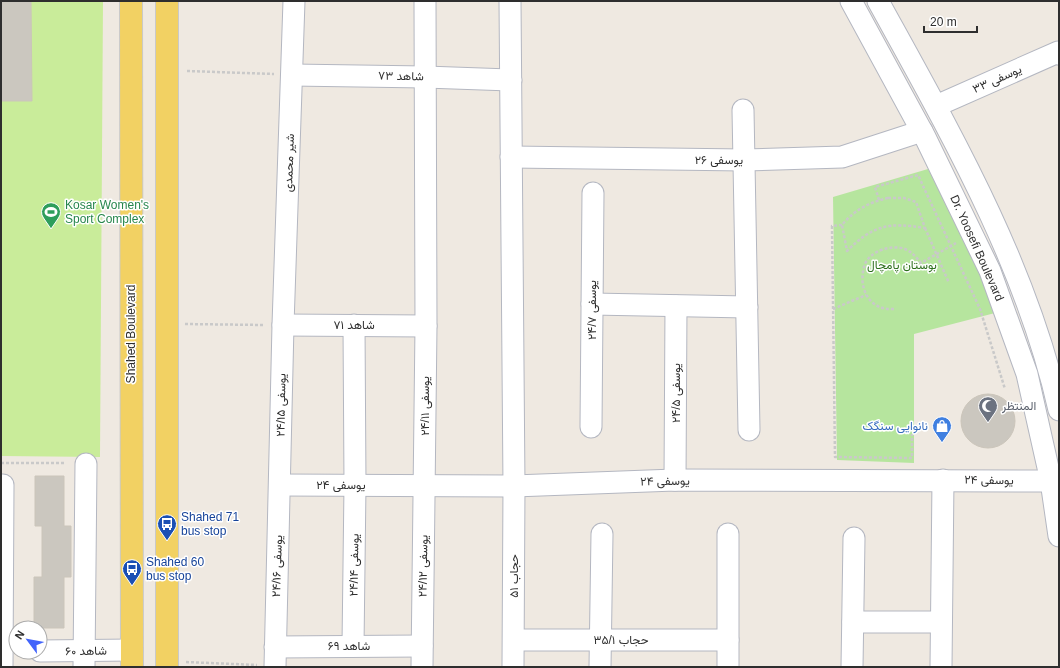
<svg xmlns="http://www.w3.org/2000/svg" width="1060" height="668" font-family="Helvetica,Vazirmatn,sans-serif">
  <style>
    .green { fill: #b6e59e }
    .pitch { fill: #c9ec9a }
    .building { fill: #cbc7bf; stroke: #cbc5ba }
    .lines { fill: none; stroke-linecap: round; stroke-linejoin: round }
    .minor-casing { stroke: #b4b7c1; stroke-width: 23 }
    .major-casing { stroke: #c9c9c9; stroke-width: 24 }
    .path { stroke: #c9c9c9; stroke-width: 2.5; stroke-dasharray: 3 2; stroke-linecap: butt }
    .minor { stroke: #fff; stroke-width: 21 }
    .major { stroke: #f2d163; stroke-width: 22 }
    .labels { text-anchor: middle; stroke-width: 3; stroke-linejoin: round; paint-order: stroke }
    .street-label { font-size: 12px; fill: #2e2e2e; stroke: #fff }
    .leisure-label { font-size: 12px; fill: #27864d; stroke: #fff; text-anchor: start }
    .park-label { font-size: 12px; fill: #2c6e1b; stroke: #fff }
    .worship-label { font-size: 12px; fill: #5b616d; stroke: #fff; text-anchor: start }
    .shop-label { font-size: 12px; fill: #366cbe; stroke: #fff; text-anchor: end }
    .transit-label { font-size: 12px; fill: #164399; stroke: #fff; text-anchor: start }
  </style>
  <rect width="100%" height="100%" fill="#efe9e1"/>
  <polygon class="green" points="928,169 968,244 995,313 914,334 914,463 837,460 833,197"/>
  <polygon class="pitch" points="1,1 103,1 100,457 1,456"/>
  <g class="building">
    <polygon points="1,1 31,1 32,101 1,101"/>
    <circle cx="988" cy="421" r="27"/>
    <polygon points="35,476 64,476 64,526 71,526 71,577 64,577 64,628 34,628 34,577 42,577 42,526 35,526"/>
  </g>
  <g class="lines">
    <defs>
      <g id="minor">
        <polyline points="510,1 514,486 513,667"/>
        <polyline points="851,1 925,137 990,271 1027,374 1051,481 1059,536"/>
        <path d="M878 1C950 132 1026 263 1059 410"/>
        <polyline points="292,75 425,77 511,80"/>
        <polyline points="936,106 1058,52 1059,54"/>
        <polyline points="743,110 749,430"/>
        <polyline points="511,157 744,160 842,157 922,131"/>
        <polyline points="592,304 747,307"/>
        <polyline points="283,325 426,326"/>
        <polyline points="591,427 593,193"/>
        <polyline points="675,480 676,306"/>
        <polyline points="1,485 3,485 2,667"/>
        <polyline points="280,485 514,486 675,480 1059,481"/>
        <polyline points="728,534 728,667"/>
        <polyline points="853,622 941,622"/>
        <polyline points="514,640 728,640"/>
        <polyline points="353,646 355,485 354,325"/>
        <polyline points="275,647 422,646"/>
        <polyline points="40,651 132,650"/>
        <polyline points="84,667 86,464"/>
        <polyline points="275,667 283,325 294,1"/>
        <polyline points="422,667 426,326 425,1"/>
        <polyline points="600,667 602,534"/>
        <polyline points="852,667 854,538"/>
        <polyline points="941,667 943,480"/>
      </g>
      <g id="major">
        <polyline points="131,1 132,667"/>
        <polyline points="167,1 167,667"/>
      </g>
    </defs>
    <use href="#minor" class="minor-casing"/>
    <use href="#major" class="major-casing"/>
    <g class="path">
      <polyline points="187,71 274,74"/>
      <path d="M888 198H904L916 202 925 228C889 222 873 225 847 251L842 225C854 210 870 202 888 198Z"/>
      <polyline points="879,200 875,187 918,175 980,309 1005,389"/>
      <polyline points="842,225 832,226 835,457 912,458 912,434"/>
      <polyline points="925,228 949,283"/>
      <polyline points="833,309 866,295"/>
      <path d="M894 309C868 311 857 286 865 264 870 251 892 244 905 249 912 252 916 257 921 263L956 243"/>
      <polyline points="185,324 264,325"/>
      <polyline points="1,463 66,463"/>
      <polyline points="186,662 257,665"/>
    </g>
    <use href="#minor" class="minor"/>
    <use href="#major" class="major"/>
  </g>
  <defs>
    <symbol id="stadium-pin" viewBox="-11 -11 22 30"><path d="M0 17L-7.5 6A9.5 9.5 0 1 1 7.5 6Z" fill="#2e9e5b" stroke="#fff"/><path d="M0-5a6.5 5 0 1 0 0 10a6.5 5 0 1 0 0-10ZM-3.5-1.8h7v3.6h-7Z" fill="#fff"/></symbol>
    <symbol id="mosque-pin" viewBox="-11 -11 22 30"><path d="M0 17L-7.5 6A9.5 9.5 0 1 1 7.5 6Z" fill="#6b7280" stroke="#fff"/><path d="M3.5-4.9A6 6 0 1 0 3.5 4.9A5 5 0 1 1 3.5-4.9Z" fill="#fff"/></symbol>
    <symbol id="shop-pin" viewBox="-11 -11 22 30"><path d="M0 17L-7.5 6A9.5 9.5 0 1 1 7.5 6Z" fill="#3f7fe0" stroke="#fff"/><path d="M-5-2.5h2.3a2.7 3.5 0 0 1 5.4 0H5L5.5 6h-11ZM-1.5-2.5h3a1.5 2.3 0 0 0-3 0Z" fill="#fff"/></symbol>
    <symbol id="bus-pin" viewBox="-11 -11 22 30"><path d="M0 17L-7.5 6A9.5 9.5 0 1 1 7.5 6Z" fill="#1a4fb4" stroke="#fff"/><path d="M-5-6H5V4H4V6H2V4H-2V6H-4V4H-5ZM-3.5-4V0h7V-4ZM-3.5 1.2v1.5H-2V1.2ZM2 1.2v1.5H3.5V1.2Z" fill="#fff"/></symbol>
  </defs>
  <g fill-rule="evenodd">
    <use href="#stadium-pin" x="40" y="201" width="22" height="30"/>
    <use href="#mosque-pin" x="977" y="395" width="22" height="30"/>
    <use href="#shop-pin" x="931" y="415" width="22" height="30"/>
    <use href="#bus-pin" x="156" y="513" width="22" height="30"/>
    <use href="#bus-pin" x="121" y="558" width="22" height="30"/>
  </g>
  <g class="labels">
    <g class="street-label">
      <text transform="translate(401 76) rotate(1)" y="4">شاهد ۷۳</text>
      <text transform="translate(997 79) rotate(-24)" y="4">یوسفی ۳۳</text>
      <text x="719" y="164">یوسفی ۲۶</text>
      <text transform="translate(289 163) rotate(-88)" y="4">شیر محمدی</text>
      <text transform="translate(977 248) rotate(66)" y="4">Dr. Yoosefi Boulevard</text>
      <text transform="translate(592 310) rotate(-90)" y="4">یوسفی ۲۴/۷</text>
      <text x="354" y="329">شاهد ۷۱</text>
      <text transform="translate(131 334) rotate(-90)" y="4">Shahed Boulevard</text>
      <text transform="translate(676 393) rotate(-90)" y="4">یوسفی ۲۴/۵</text>
      <text transform="translate(281 405) rotate(-89)" y="4">یوسفی ۲۴/۱۵</text>
      <text transform="translate(425 406) rotate(-90)" y="4">یوسفی ۲۴/۱۱</text>
      <text transform="translate(989 480) rotate(1)" y="4">یوسفی ۲۴</text>
      <text transform="translate(665 481) rotate(-1)" y="4">یوسفی ۲۴</text>
      <text x="341" y="489">یوسفی ۲۴</text>
      <text transform="translate(354 565) rotate(-89)" y="4">یوسفی ۲۴/۱۴</text>
      <text transform="translate(277 566) rotate(-88)" y="4">یوسفی ۲۴/۱۶</text>
      <text transform="translate(423 566) rotate(-89)" y="4">یوسفی ۲۴/۱۲</text>
      <text transform="translate(514 576) rotate(-90)" y="4">حجاب ۵۱</text>
      <text x="621" y="644">حجاب ۳۵/۱</text>
      <text x="349" y="650">شاهد ۶۹</text>
      <text transform="translate(86 651) rotate(-1)" y="4">شاهد ۶۰</text>
    </g>
    <g class="leisure-label">
      <text x="65" y="209">Kosar Women's<tspan x="65" dy="14">Sport Complex</tspan></text>
    </g>
    <g class="park-label">
      <text x="902" y="269">بوستان پامچال</text>
    </g>
    <g class="worship-label">
      <text x="1002" y="410">المنتظر</text>
    </g>
    <g class="shop-label">
      <text x="928" y="430">نانوایی سنگک</text>
    </g>
    <g class="transit-label">
      <text x="181" y="521">Shahed 71<tspan x="181" dy="14">bus stop</tspan></text>
      <text x="146" y="566">Shahed 60<tspan x="146" dy="14">bus stop</tspan></text>
    </g>
  </g>
  <rect width="1060" height="668" fill="none" stroke="#2e2e2e" stroke-width="4"/>
  <g transform="translate(28 640) rotate(302)"><circle r="19" fill="#ffffff" stroke="#ababab"/>
  <path d="M0-3L7 15L0 10L-7 15Z" fill="#4264fb"/>
  <text y="-6" font-size="11" font-weight="bold" text-anchor="middle" fill="#2e2e2e">N</text>
  </g>
  <path d="M924 26v6h53v-6" fill="none" stroke="#2e2e2e" stroke-width="2"/>
  <text x="930" y="26" font-size="12" fill="#2e2e2e" stroke="#ffffff" stroke-width="3" paint-order="stroke">20 m</text>
</svg>
